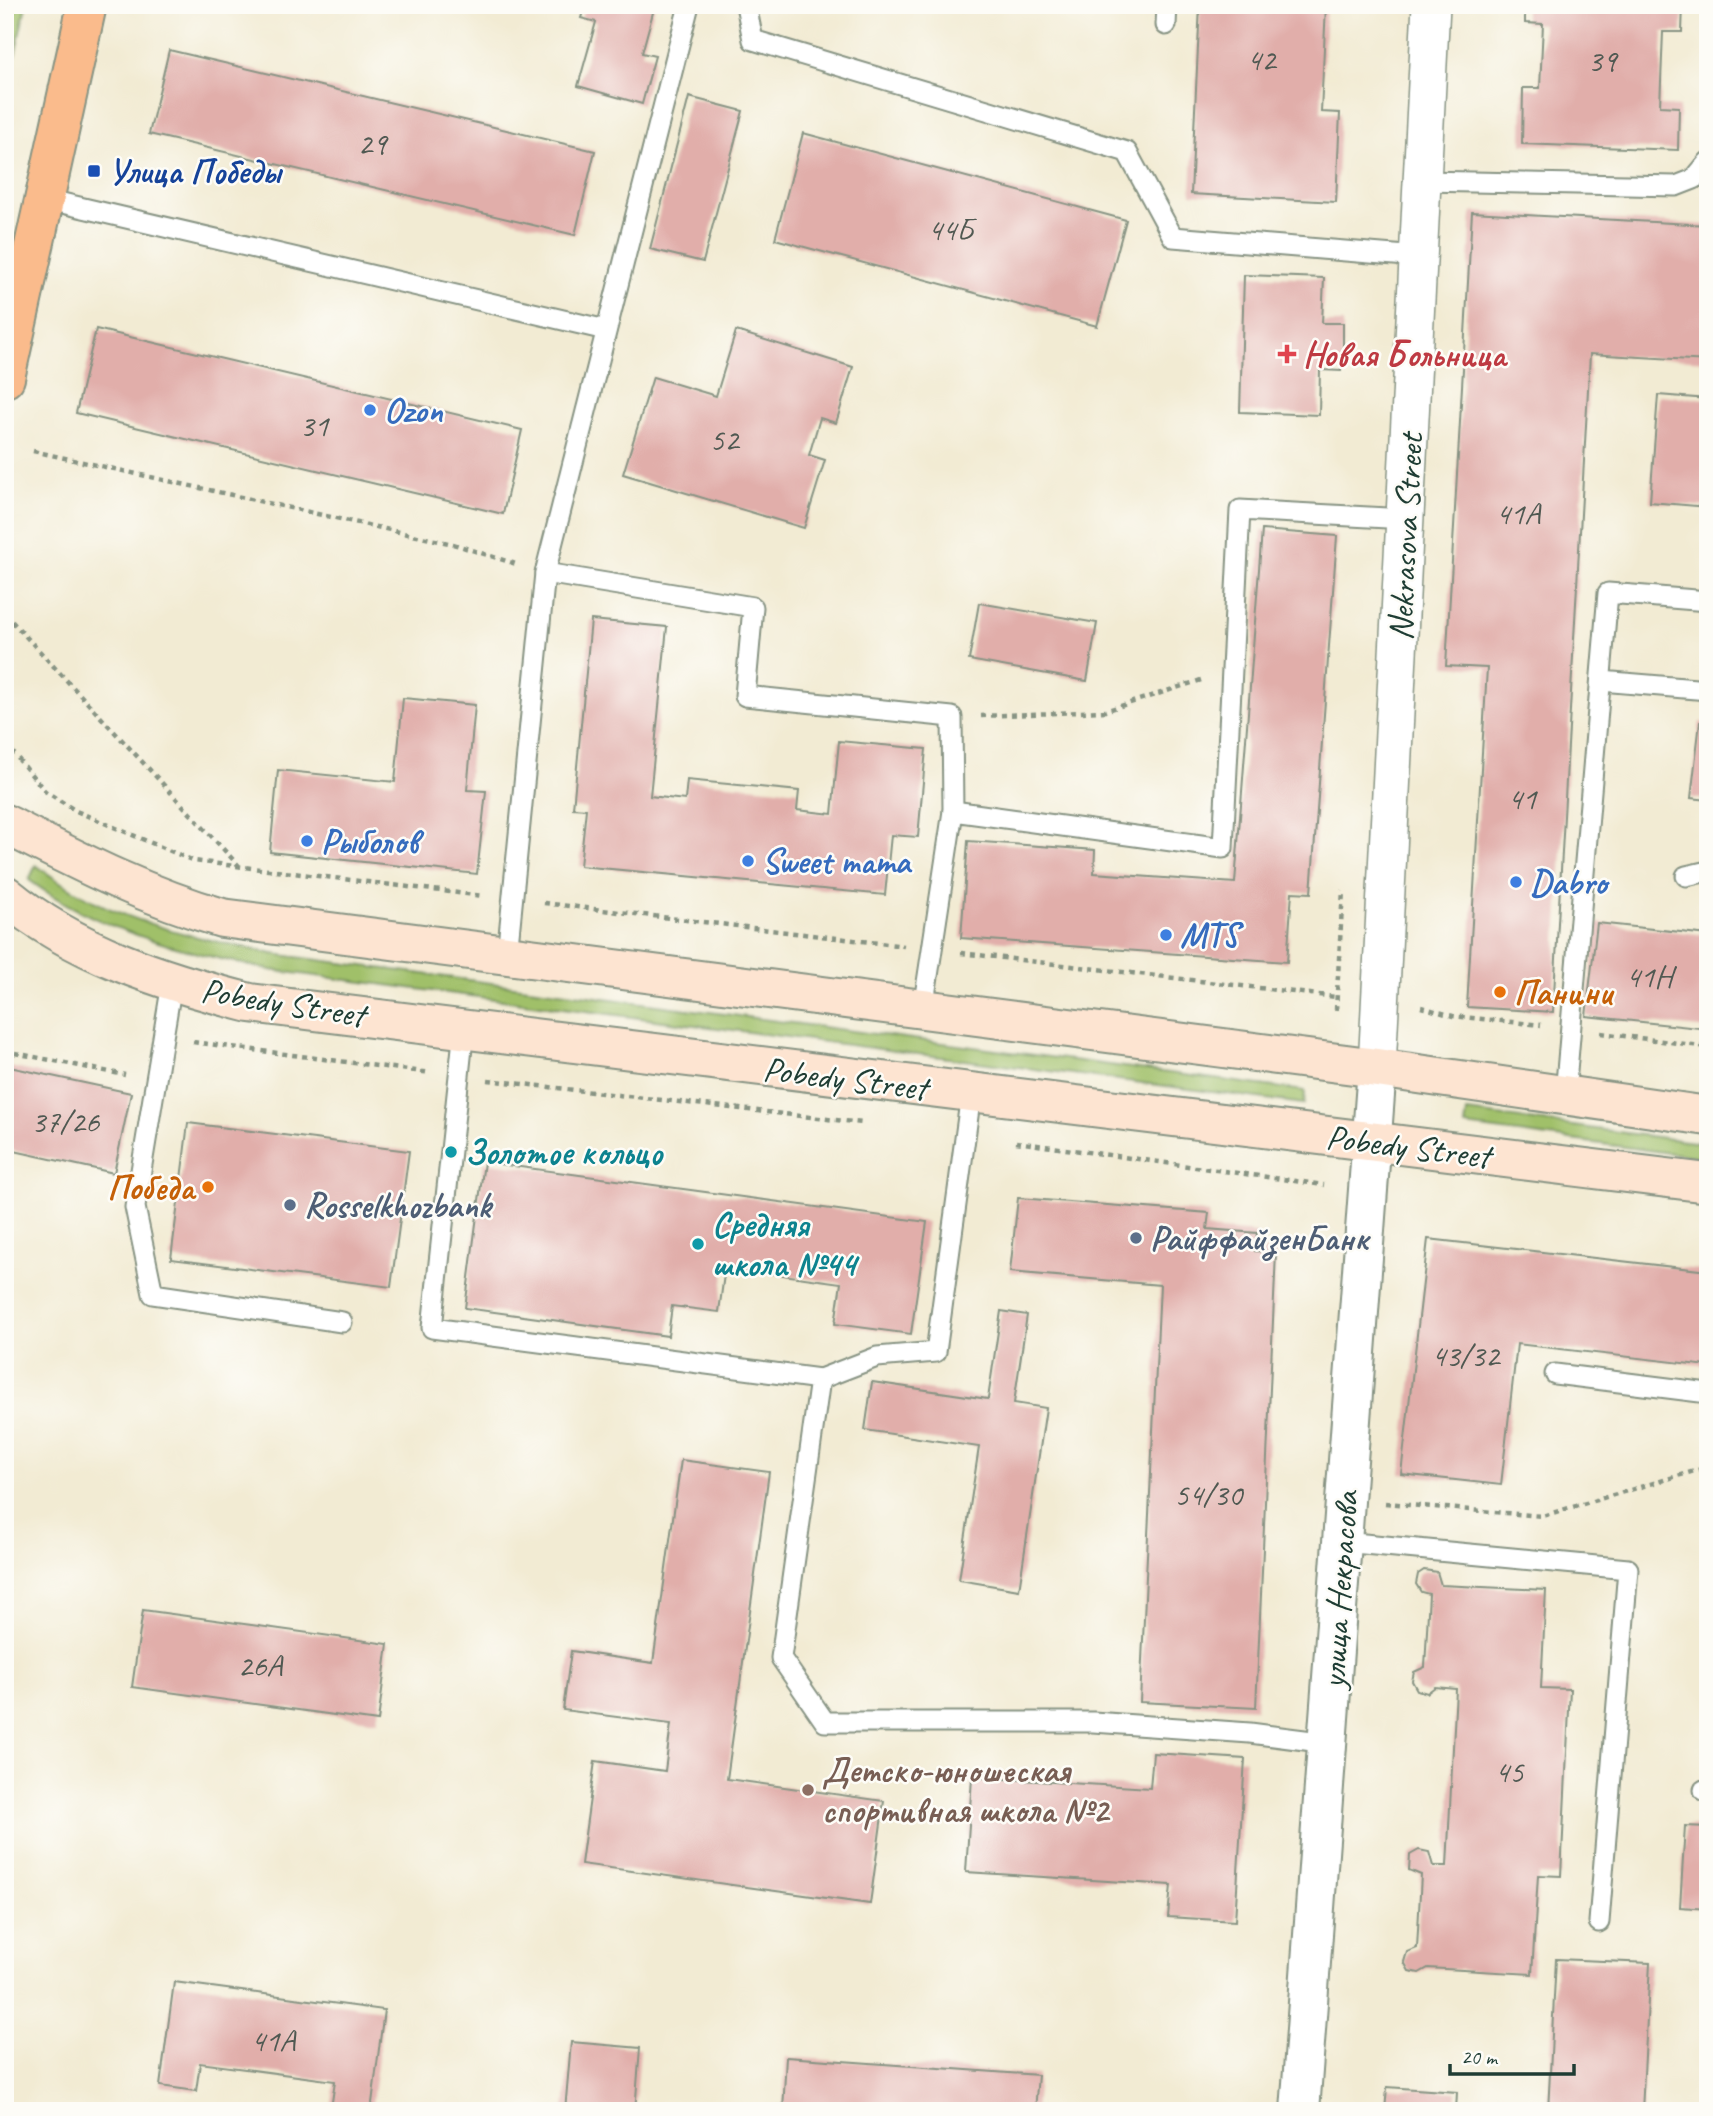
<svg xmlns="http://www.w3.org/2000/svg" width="1713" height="2116" font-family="Caveat,sans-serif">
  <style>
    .green { fill: #a0c069; stroke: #607e4e; stroke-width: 2 }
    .building { fill: #e1aeaa }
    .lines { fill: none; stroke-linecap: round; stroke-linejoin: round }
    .service-casing { stroke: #889484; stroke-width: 23 }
    .minor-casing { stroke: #889484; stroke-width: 40 }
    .tertiary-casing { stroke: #889484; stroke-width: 42 }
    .secondary-casing { stroke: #889484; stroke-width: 42 }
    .primary-casing { stroke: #889484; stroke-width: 42 }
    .path { stroke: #889484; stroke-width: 4.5; stroke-dasharray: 5 5; stroke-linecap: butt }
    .service { stroke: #fff; stroke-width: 19 }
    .minor { stroke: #fff; stroke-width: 37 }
    .tertiary { stroke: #fff; stroke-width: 38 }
    .secondary { stroke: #fde4d1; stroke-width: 38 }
    .primary { stroke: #fabb8c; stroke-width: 38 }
    .transit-dot { fill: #1a4fb4; stroke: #fdfcf7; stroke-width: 2.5 }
    .health-dot { fill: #e0444e; stroke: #fdfcf7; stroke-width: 2.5 }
    .shop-dot { fill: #3f7fe0; stroke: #fdfcf7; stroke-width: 2.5 }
    .food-dot { fill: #e8710a; stroke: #fdfcf7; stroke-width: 2.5 }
    .culture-dot { fill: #0f9aa8; stroke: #fdfcf7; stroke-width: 2.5 }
    .service-dot { fill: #5c6f8a; stroke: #fdfcf7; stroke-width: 2.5 }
    .education-dot { fill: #8d6e63; stroke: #fdfcf7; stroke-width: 2.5 }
    .labels { text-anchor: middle; stroke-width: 5; stroke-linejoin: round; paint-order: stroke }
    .number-label { font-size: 32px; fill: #505952 }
    .transit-label { font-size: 35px; font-weight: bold; fill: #164399; stroke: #fdfcf7; text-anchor: start }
    .health-label { font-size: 35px; font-weight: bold; fill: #be3a42; stroke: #fdfcf7; text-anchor: start }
    .shop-label { font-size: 35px; font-weight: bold; fill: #366cbe; stroke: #fdfcf7; text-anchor: start }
    .street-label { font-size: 35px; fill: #1f3d34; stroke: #fdfcf7 }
    .food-label { font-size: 35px; font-weight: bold; fill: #c56008; stroke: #fdfcf7; text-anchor: start }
    .culture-label { font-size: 35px; font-weight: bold; fill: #0d838f; stroke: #fdfcf7; text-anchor: start }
    .service-label { font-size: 35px; font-weight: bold; fill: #4e5e75; stroke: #fdfcf7; text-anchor: start }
    .education-label { font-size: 35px; font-weight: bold; fill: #785e54; stroke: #fdfcf7; text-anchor: start }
  </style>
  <rect width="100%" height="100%" fill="#fdfcf7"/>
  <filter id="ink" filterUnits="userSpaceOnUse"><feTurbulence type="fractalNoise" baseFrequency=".0143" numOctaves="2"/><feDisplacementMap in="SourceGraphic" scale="14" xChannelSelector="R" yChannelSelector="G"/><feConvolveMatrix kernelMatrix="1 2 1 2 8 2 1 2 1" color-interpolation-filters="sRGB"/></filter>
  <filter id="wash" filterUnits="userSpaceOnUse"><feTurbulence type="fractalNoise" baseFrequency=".00686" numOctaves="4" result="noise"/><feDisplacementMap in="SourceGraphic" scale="28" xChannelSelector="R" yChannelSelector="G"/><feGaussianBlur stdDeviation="1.57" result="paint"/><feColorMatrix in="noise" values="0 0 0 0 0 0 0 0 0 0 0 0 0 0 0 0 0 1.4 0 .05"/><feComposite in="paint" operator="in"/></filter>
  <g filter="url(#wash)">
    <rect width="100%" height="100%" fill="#f2ebd3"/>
    <g class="green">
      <polygon points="5,5 26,5 5,99"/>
      <path d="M36 865C110 922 184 934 273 954L1305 1091 1304 1104 270 970C185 951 101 933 29 880Z"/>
      <polygon points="1467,1112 1708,1144 1708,1158 1465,1126"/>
    </g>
    <g id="blocks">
      <g class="building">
        <polygon points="585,5 655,5 642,53 655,56 642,104 578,86 596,22 581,18"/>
        <polygon points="1200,5 1326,5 1321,112 1340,113 1336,202 1191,194"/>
        <polygon points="1525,5 1683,5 1682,32 1663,32 1660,106 1679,107 1678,150 1522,144 1523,88 1540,88 1543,24 1525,23"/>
        <polygon points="169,50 595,151 575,235 149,134"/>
        <polygon points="689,97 743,111 703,262 650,249"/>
        <polygon points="803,133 1126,220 1097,326 775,239"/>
        <polygon points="1472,212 1708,225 1708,361 1590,354 1553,1012 1467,1007 1487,668 1446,666"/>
        <polygon points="1244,275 1324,278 1322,323 1343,323 1343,348 1341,371 1320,370 1319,415 1240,412"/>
        <polygon points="96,329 522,430 503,514 76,413"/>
        <polygon points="736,331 853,367 836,423 820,418 809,455 825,460 804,528 623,474 653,377 716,396"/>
        <polygon points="1658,395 1708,399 1708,507 1650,502"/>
        <polygon points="1262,530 1337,536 1311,893 1292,892 1287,962 961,938 968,841 1095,850 1094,873 1235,883"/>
        <polygon points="979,603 1097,623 1087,681 969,660"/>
        <polygon points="591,620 667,627 650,796 685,800 687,780 799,791 797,810 832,814 839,741 926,749 918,837 891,835 885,895 580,866 586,809 573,808"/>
        <polygon points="403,698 475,705 467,790 486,791 477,874 270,852 278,770 395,782"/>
        <polygon points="1700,722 1708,723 1708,800 1691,798"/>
        <polygon points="1597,923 1708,935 1708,1029 1586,1016"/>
        <polygon points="5,1066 131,1093 114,1173 5,1149"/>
        <polygon points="188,1123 409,1151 391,1287 171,1259"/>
        <polygon points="484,1162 927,1222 911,1334 835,1324 841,1283 725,1267 719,1312 672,1306 668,1336 465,1308"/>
        <polygon points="1018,1198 1209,1213 1207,1229 1257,1233 1255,1251 1276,1252 1256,1708 1140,1702 1160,1285 1010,1272"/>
        <polygon points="1428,1239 1708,1271 1708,1366 1517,1344 1501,1485 1401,1474"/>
        <polygon points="1001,1311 1027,1315 1014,1403 1046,1408 1019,1590 959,1580 979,1447 865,1430 872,1382 988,1399"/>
        <polygon points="681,1460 769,1472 727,1779 884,1801 870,1904 581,1864 595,1761 665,1771 671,1724 563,1710 571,1651 653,1663"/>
        <polygon points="1424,1570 1437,1572 1441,1585 1546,1590 1541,1688 1570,1689 1561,1876 1538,1875 1532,1974 1428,1968 1419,1973 1409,1971 1404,1962 1407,1952 1417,1948 1421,1875 1409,1870 1410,1855 1419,1850 1429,1852 1433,1866 1447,1866 1456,1689 1435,1687 1427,1693 1417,1690 1412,1681 1414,1672 1425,1667 1429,1594 1421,1592 1416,1584 1418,1574"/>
        <polygon points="143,1610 388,1644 378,1721 132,1687"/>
        <polygon points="1153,1753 1245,1759 1235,1921 1168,1917 1171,1885 966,1872 972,1777 1150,1788"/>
        <polygon points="1685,1826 1708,1827 1708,1909 1680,1907"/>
        <polygon points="1556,1959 1650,1963 1642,2111 1548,2111"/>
        <polygon points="174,1982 384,2010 371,2111 331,2109 335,2081 200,2063 196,2091 160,2086"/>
        <polygon points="571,2042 640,2048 635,2111 565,2111"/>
        <polygon points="786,2057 1038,2075 1035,2111 783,2111"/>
        <polygon points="1387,2087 1457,2092 1456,2111 1385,2111"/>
      </g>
    </g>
  </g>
  <g filter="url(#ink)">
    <use href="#blocks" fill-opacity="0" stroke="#889484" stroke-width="2"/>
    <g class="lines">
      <defs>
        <g id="service">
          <polyline points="746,5 753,40 1127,152 1173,237 1419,257"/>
          <polyline points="1166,25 1167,5"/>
          <polyline points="1423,181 1676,186 1694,179 1708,162"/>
          <polyline points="45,199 606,330"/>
          <polyline points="545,573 689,5"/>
          <polyline points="1601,681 1708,690"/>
          <polyline points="1686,876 1708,871"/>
          <polyline points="507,955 545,573 753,607 745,696 952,717 953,811"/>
          <polyline points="172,983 135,1207 153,1294 342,1322"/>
          <polyline points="923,1009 953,811 1223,848 1240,510 1406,519"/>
          <polyline points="464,1029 432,1328 820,1379"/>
          <polyline points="971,1094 936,1352 877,1357 820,1379 781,1658 825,1722 1093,1722 1250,1733 1328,1743"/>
          <polyline points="1565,1095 1608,593 1708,601"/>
          <polyline points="1555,1374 1708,1393"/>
          <polyline points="1343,1542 1628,1569 1599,1922"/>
          <polyline points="1704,1790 1708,1790"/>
        </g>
        <polyline id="minor" points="1377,1068 1431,5"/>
        <polyline id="tertiary" points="1300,2111 1377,1068"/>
        <g id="secondary">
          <path d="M5 824C78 861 143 895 222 918L1377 1068 1708 1116"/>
          <path d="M5 895C75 953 163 981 250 1003L1708 1183"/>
        </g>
        <polyline id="primary" points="5,378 87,5"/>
      </defs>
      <use href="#service" class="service-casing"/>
      <use href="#minor" class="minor-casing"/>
      <use href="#tertiary" class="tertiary-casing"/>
      <use href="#secondary" class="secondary-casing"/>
      <use href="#primary" class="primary-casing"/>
      <g class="path">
        <polyline points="33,451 453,544 516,564"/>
        <polyline points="5,614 239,866"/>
        <polyline points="981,716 1105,711 1201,680"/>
        <polyline points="5,743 45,791 76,811 194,861 483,896"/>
        <polyline points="544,903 904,946"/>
        <polyline points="961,953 1336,997"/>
        <polyline points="1421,1007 1453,1016 1541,1025"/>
        <polyline points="1336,1010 1343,890"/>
        <polyline points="1601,1033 1708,1047"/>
        <polyline points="193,1042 431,1073"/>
        <polyline points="5,1051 125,1075"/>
        <polyline points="488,1080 862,1123"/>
        <polyline points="1016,1142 1324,1185"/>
        <polyline points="1385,1503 1542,1516 1708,1467"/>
      </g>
      <use href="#service" class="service"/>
      <use href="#minor" class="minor"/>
      <use href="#tertiary" class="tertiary"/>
      <use href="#secondary" class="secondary"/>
      <use href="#primary" class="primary"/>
    </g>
  </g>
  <rect class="transit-dot" x="87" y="164" width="14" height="14" rx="3.5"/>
  <path class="health-dot" d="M1283.5 343.5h7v7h7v7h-7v7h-7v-7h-7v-7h7z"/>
  <g class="shop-dot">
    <circle cx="370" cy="410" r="7"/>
    <circle cx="307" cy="841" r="7"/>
    <circle cx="748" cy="861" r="7"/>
    <circle cx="1516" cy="882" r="7"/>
    <circle cx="1166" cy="935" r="7"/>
  </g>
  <g class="food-dot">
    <circle cx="1500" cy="992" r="7"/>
    <circle cx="208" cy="1187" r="7"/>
  </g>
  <g class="culture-dot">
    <circle cx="451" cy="1152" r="7"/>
    <circle cx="698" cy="1244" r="7"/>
  </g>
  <g class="service-dot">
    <circle cx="290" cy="1205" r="7"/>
    <circle cx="1136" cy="1238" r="7"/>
  </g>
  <circle class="education-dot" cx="808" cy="1790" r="7"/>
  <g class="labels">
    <g class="number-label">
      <text x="1261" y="70">42</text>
      <text x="1602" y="71">39</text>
      <text x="372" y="154">29</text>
      <text x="950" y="240">44Б</text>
      <text x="314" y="436">31</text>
      <text x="724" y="450">52</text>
      <text x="1518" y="524">41А</text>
      <text x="1522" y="809">41</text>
      <text x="1649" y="987">41Н</text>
      <text x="65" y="1132">37/26</text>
      <text x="1465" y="1366">43/32</text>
      <text x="1208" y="1505">54/30</text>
      <text x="260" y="1676">26А</text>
      <text x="1509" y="1782">45</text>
      <text x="273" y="2051">41А</text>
    </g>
    <g class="transit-label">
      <text x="108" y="183">Улица Победы</text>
    </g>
    <g class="health-label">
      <text x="1303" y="366">Новая Больница</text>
    </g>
    <g class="shop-label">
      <text x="384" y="422">Ozon</text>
      <text x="321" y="853">Рыболов</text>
      <text x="762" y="873">Sweet mama</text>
      <text x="1530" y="894">Dabro</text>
      <text x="1180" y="947">MTS</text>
    </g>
    <g class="street-label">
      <text transform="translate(1405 537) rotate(-87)" y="12">Nekrasova Street</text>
      <text transform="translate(283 1002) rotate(9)" y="12">Pobedy Street</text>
      <text transform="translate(845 1078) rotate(7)" y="12">Pobedy Street</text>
      <text transform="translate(1408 1146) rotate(7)" y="12">Pobedy Street</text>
      <text transform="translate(1339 1590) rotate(-86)" y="12">улица Некрасова</text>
    </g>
    <g class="food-label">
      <text x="1514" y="1004">Панини</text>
      <text x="194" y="1199" text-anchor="end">Победа</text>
    </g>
    <g class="culture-label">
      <text x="465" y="1164">Золотое кольцо</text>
      <text x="712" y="1236">Средняя<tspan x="712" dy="40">школа №44</tspan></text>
    </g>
    <g class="service-label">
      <text x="304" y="1217">Rosselkhozbank</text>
      <text x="1150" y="1250">РайффайзенБанк</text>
    </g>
    <g class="education-label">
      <text x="822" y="1782">Детско-юношеская<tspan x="822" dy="40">спортивная школа №2</tspan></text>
    </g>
  </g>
  <rect width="1713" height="2116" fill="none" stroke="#fdfcf7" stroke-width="28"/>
  <path d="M1450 2064v10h124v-10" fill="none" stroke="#1f3d34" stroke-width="3.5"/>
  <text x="1461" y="2064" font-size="21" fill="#1f3d34" stroke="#fdfcf7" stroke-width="5" paint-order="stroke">20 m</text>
</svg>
